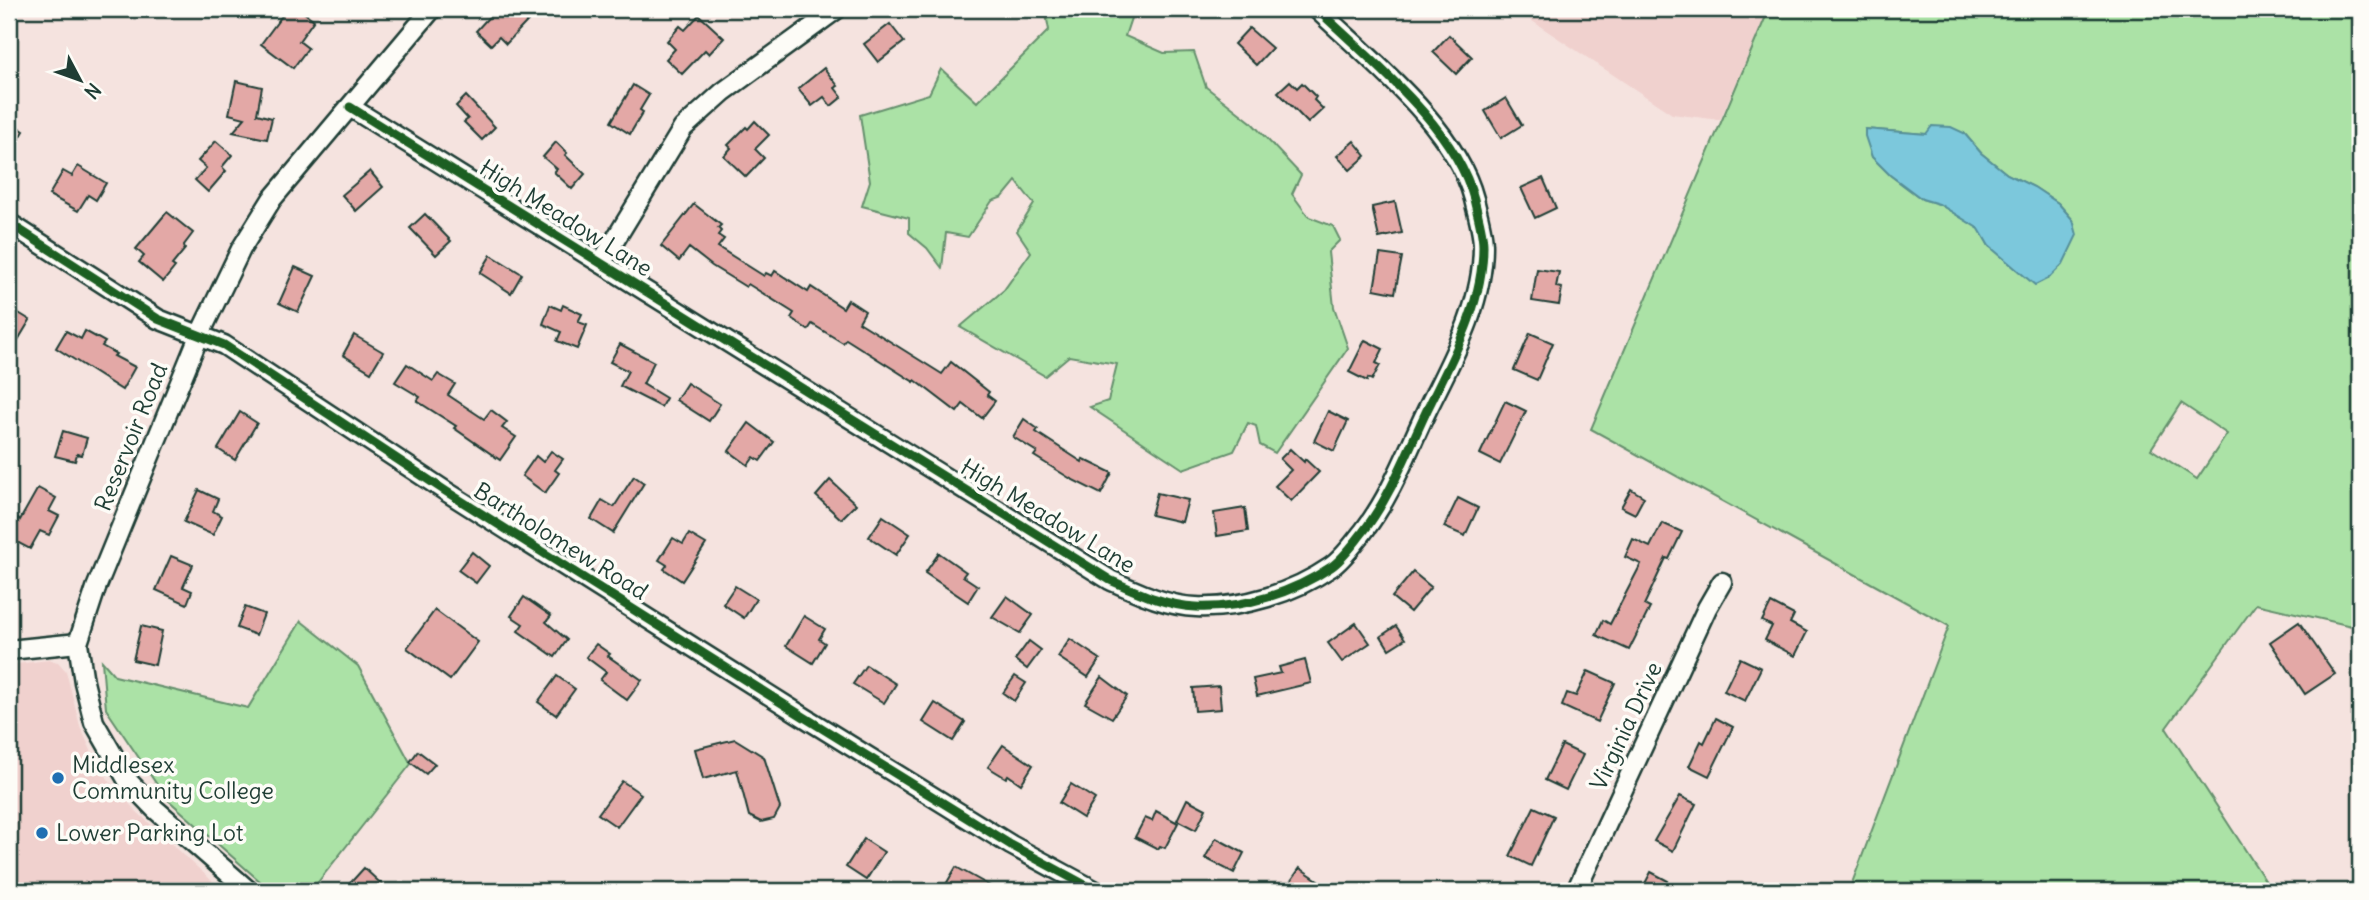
<svg xmlns="http://www.w3.org/2000/svg" width="2369" height="900" font-family="Delius,sans-serif">
  <style>
    .built { fill: #f0d1ce }
    .green { fill: #abe2a6; stroke: #65906d; stroke-width: 2; fill-rule: evenodd }
    .water { fill: #7cc8dc; stroke: #579099; stroke-width: 2 }
    .building { fill: #e3a8a6; stroke: #1f3d34; stroke-width: 2 }
    .lines { fill: none; stroke-linecap: round; stroke-linejoin: round }
    .street-casing { stroke: #1f3d34; stroke-width: 23 }
    .street { stroke: #fdfcf7; stroke-width: 18 }
    .cycleway-casing { stroke: #fdfcf7; stroke-width: 13 }
    .cycleway { stroke: #1b5e20; stroke-width: 9 }
    .poi-dot { fill: #1f6fb2; stroke: #fdfcf7; stroke-width: 2.5 }
    .labels { text-anchor: middle; stroke-width: 7; stroke-linejoin: round; paint-order: stroke }
    .street-label { font-size: 23px; fill: #1f3d34; stroke: #fdfcf7 }
    .poi-label { font-size: 23px; fill: #1f3d34; stroke: #fdfcf7; text-anchor: start }
  </style>
  <rect width="100%" height="100%" fill="#f5e3df"/>
  <filter id="ink" filterUnits="userSpaceOnUse"><feTurbulence type="fractalNoise" baseFrequency=".0143" numOctaves="2"/><feDisplacementMap in="SourceGraphic" scale="14" xChannelSelector="R" yChannelSelector="G"/><feConvolveMatrix kernelMatrix="1 2 1 2 8 2 1 2 1" color-interpolation-filters="sRGB"/></filter>
  <g filter="url(#ink)">
    <g class="built">
      <polygon points="1514,9 1769,9 1720,120 1672,114"/>
      <polygon points="49,660 58,662 66,671 80,726 94,757 112,785 135,810 223,891 9,891 9,665"/>
    </g>
    <g class="green">
      <polygon points="1045,9 1134,9 1125,36 1164,53 1194,52 1206,87 1251,122 1301,175 1292,194 1309,217 1333,226 1340,240 1328,252 1334,307 1348,348 1275,453 1260,445 1256,426 1248,423 1234,451 1183,469 1090,407 1108,401 1117,364 1069,356 1045,376 960,327 1004,290 1031,252 1017,231 1034,204 1016,181 1003,197 992,201 968,237 946,233 942,268 927,248 909,233 909,218 862,206 870,181 860,115 929,94 941,69 977,102 1049,30"/>
      <path d="M1769 9H2360V628L2256 604 2166 728 2272 891H1849L1949 626 1591 429ZM1865 129 1926 134 1964 133 1981 153 2007 174 2034 187 2058 203 2073 220 1989 246 1980 229 1939 204 1922 199 1890 175 1872 157ZM2181 403 2227 434 2197 479 2151 449Z"/>
      <polygon points="301,621 358,666 411,764 311,891 271,891 166,798 106,709 102,661 115,676 248,708"/>
    </g>
    <polygon class="water" points="1932,126 1951,127 1964,133 1981,153 2007,174 2034,187 2058,203 2073,220 2077,235 2063,264 2049,278 2035,285 1989,246 1979,229 1939,204 1922,199 1890,175 1872,157 1865,136 1865,129 1926,134"/>
    <g class="building">
      <polygon points="287,9 299,9 314,20 299,41 308,48 293,68 261,44"/>
      <polygon points="496,9 539,9 506,44 499,37 491,45 476,31"/>
      <polygon points="699,15 724,38 709,54 705,50 682,74 666,59 675,49 667,41 680,26 685,30"/>
      <polygon points="890,24 904,42 878,62 864,44"/>
      <polygon points="1249,28 1272,48 1256,65 1234,44"/>
      <polygon points="1449,35 1472,57 1456,74 1433,52"/>
      <polygon points="824,68 838,86 835,88 842,97 831,106 824,97 812,106 798,89"/>
      <polygon points="236,81 262,87 257,114 272,118 267,139 233,132 245,118 229,114"/>
      <polygon points="1290,81 1297,88 1302,83 1316,97 1314,100 1323,109 1308,123 1278,92"/>
      <polygon points="633,85 649,95 640,110 643,112 630,134 611,122"/>
      <polygon points="466,96 495,127 482,140 464,122 468,119 456,106"/>
      <polygon points="1506,98 1522,125 1501,138 1485,111"/>
      <polygon points="9,121 24,131 9,156"/>
      <polygon points="755,121 769,135 755,149 764,158 746,177 724,156 731,148 728,145 746,127 748,129"/>
      <polygon points="216,141 232,155 222,167 226,171 208,192 195,180 206,168 198,161"/>
      <polygon points="1354,141 1366,156 1350,170 1337,156"/>
      <polygon points="556,142 567,153 565,155 585,174 572,189 554,172 557,169 543,157"/>
      <polygon points="78,166 106,183 96,200 88,195 78,211 49,195 63,171 72,176"/>
      <polygon points="370,171 383,187 356,211 342,195"/>
      <polygon points="1543,178 1556,208 1535,218 1521,188"/>
      <polygon points="1395,202 1402,233 1379,238 1372,207"/>
      <polygon points="694,204 721,225 718,228 721,231 718,235 724,239 718,247 764,276 766,273 772,276 775,271 808,292 811,287 843,308 848,300 865,311 859,322 942,374 951,362 989,392 987,395 995,401 982,418 963,404 957,412 915,380 914,382 846,339 843,343 812,324 808,330 791,318 794,313 748,284 746,287 712,266 689,248 679,261 661,246"/>
      <polygon points="167,212 193,233 184,245 185,249 172,265 175,267 163,282 139,262 144,256 136,249"/>
      <polygon points="425,214 451,241 436,255 410,228"/>
      <polygon points="1380,254 1402,257 1395,293 1374,289"/>
      <polygon points="491,255 522,274 511,293 480,273"/>
      <polygon points="295,267 315,276 298,312 279,303"/>
      <polygon points="1537,269 1559,272 1556,287 1562,288 1559,305 1532,301"/>
      <polygon points="550,305 561,310 563,305 582,314 578,322 587,325 577,349 557,341 561,332 543,324"/>
      <polygon points="9,307 30,320 18,340 9,334"/>
      <polygon points="66,331 81,339 85,331 105,342 102,346 116,354 114,356 135,367 122,390 56,348"/>
      <polygon points="1530,333 1553,343 1537,380 1514,370"/>
      <polygon points="354,335 383,352 371,372 343,355"/>
      <polygon points="1365,340 1383,349 1376,363 1380,365 1372,380 1368,378 1367,381 1349,372"/>
      <polygon points="620,344 654,362 643,384 666,398 661,407 620,386 628,371 610,362"/>
      <polygon points="407,364 433,381 438,374 455,384 448,395 484,419 491,410 507,422 502,428 516,437 500,460 454,428 456,426 417,401 420,397 395,382"/>
      <polygon points="687,383 720,404 709,421 676,400"/>
      <polygon points="1505,401 1526,411 1500,464 1480,454"/>
      <polygon points="1328,411 1348,421 1334,451 1314,441"/>
      <polygon points="240,412 257,423 235,460 218,449"/>
      <polygon points="1024,419 1038,429 1036,432 1082,462 1083,459 1112,473 1101,494 1071,479 1034,456 1037,452 1013,437"/>
      <polygon points="749,423 774,442 760,461 754,457 748,465 729,451"/>
      <polygon points="63,431 87,438 82,455 77,454 75,461 55,456"/>
      <polygon points="1290,449 1304,462 1305,459 1319,472 1291,501 1275,486 1291,470 1280,459"/>
      <polygon points="551,451 563,459 555,470 559,473 545,493 522,476 536,456 543,462"/>
      <polygon points="634,476 644,483 613,533 591,519 602,500 614,507"/>
      <polygon points="830,480 856,504 841,519 816,496"/>
      <polygon points="38,488 56,498 49,511 59,516 49,535 40,531 30,549 9,538 9,535 18,518 20,520"/>
      <polygon points="1631,489 1644,497 1635,514 1621,507"/>
      <polygon points="199,490 218,499 213,511 222,516 213,535 184,522"/>
      <polygon points="1157,493 1188,500 1182,522 1151,515"/>
      <polygon points="1458,498 1478,508 1465,536 1444,527"/>
      <polygon points="1245,508 1248,531 1217,536 1214,513"/>
      <polygon points="883,516 910,534 896,555 869,537"/>
      <polygon points="1662,523 1682,532 1669,559 1666,558 1644,605 1650,608 1629,650 1596,635 1603,620 1610,624 1641,564 1625,557 1633,539 1650,547"/>
      <polygon points="689,534 706,544 682,581 664,569 667,565 659,560 673,538 683,544"/>
      <polygon points="472,552 489,566 476,583 458,570"/>
      <polygon points="939,553 966,572 963,576 978,586 968,602 925,573"/>
      <polygon points="171,556 193,565 183,587 192,591 187,604 156,590"/>
      <polygon points="1413,572 1431,587 1410,612 1392,597"/>
      <polygon points="735,586 756,599 744,618 723,604"/>
      <polygon points="1007,596 1033,615 1020,633 992,617"/>
      <polygon points="524,597 551,616 546,622 567,640 555,657 518,631 523,624 511,616"/>
      <polygon points="1771,603 1794,615 1790,623 1807,632 1795,656 1765,640 1772,626 1762,621"/>
      <polygon points="245,607 264,614 256,635 237,628"/>
      <polygon points="435,610 478,642 450,680 407,648"/>
      <polygon points="804,616 825,629 819,639 825,643 813,663 786,646"/>
      <polygon points="2299,622 2335,674 2305,694 2270,642"/>
      <polygon points="1356,623 1370,643 1342,662 1328,643"/>
      <polygon points="141,626 162,631 155,665 133,660"/>
      <polygon points="1396,626 1405,639 1389,649 1381,636"/>
      <polygon points="1070,639 1100,659 1088,677 1058,657"/>
      <polygon points="1029,641 1041,650 1027,669 1015,660"/>
      <polygon points="596,644 610,654 608,656 642,680 627,700 600,680 606,672 586,657"/>
      <polygon points="1740,658 1761,668 1745,701 1724,691"/>
      <polygon points="1305,660 1311,683 1257,696 1253,679 1281,673 1279,667"/>
      <polygon points="866,665 896,684 884,703 853,684"/>
      <polygon points="1588,671 1615,683 1597,722 1562,706 1567,693 1576,696"/>
      <polygon points="557,676 575,689 556,715 538,702"/>
      <polygon points="1015,676 1026,683 1014,701 1003,693"/>
      <polygon points="1102,677 1127,696 1112,718 1085,703"/>
      <polygon points="1219,686 1221,709 1195,711 1193,688"/>
      <polygon points="935,703 965,722 953,741 923,722"/>
      <polygon points="1716,718 1733,727 1709,776 1689,766 1701,741 1704,743"/>
      <polygon points="735,739 764,757 780,808 774,819 761,822 749,816 737,770 703,779 695,749"/>
      <polygon points="1003,745 1033,765 1021,784 1008,775 1006,778 988,767"/>
      <polygon points="1562,745 1583,755 1566,790 1545,780"/>
      <polygon points="418,751 435,764 426,774 410,762"/>
      <polygon points="622,781 641,794 617,827 598,814"/>
      <polygon points="1071,784 1095,799 1083,818 1059,803"/>
      <polygon points="1680,796 1696,804 1673,851 1654,841"/>
      <polygon points="1187,799 1206,809 1196,830 1177,820"/>
      <polygon points="1534,807 1554,816 1531,866 1510,856"/>
      <polygon points="1156,811 1178,823 1165,848 1160,846 1158,849 1135,837 1145,818 1152,821"/>
      <polygon points="1216,838 1244,853 1234,873 1205,858"/>
      <polygon points="864,839 884,852 866,880 846,867"/>
      <polygon points="956,867 999,891 942,891"/>
      <polygon points="364,868 389,891 343,891"/>
      <polygon points="1300,868 1334,891 1297,891 1288,885"/>
      <polygon points="1651,872 1668,881 1662,891 1641,891"/>
    </g>
    <g class="lines">
      <defs>
        <g id="street">
          <path d="M350 107 1110 580C1137 592 1166 606 1196 607 1242 609 1293 593 1331 567 1343 559 1354 543 1363 532 1391 496 1408 450 1427 410 1453 357 1483 305 1483 246 1483 231 1477 213 1474 199 1455 126 1370 60 1317 9"/>
          <polyline points="9,223 158,319 224,345 447,492 804,717 1011,845 1096,891"/>
          <polyline points="601,263 683,128 723,92 837,9"/>
          <polyline points="9,650 78,643"/>
          <polyline points="249,891 155,809 128,781 94,722 84,682 78,643 96,588 199,336 241,249 272,199 432,9"/>
          <polyline points="1576,891 1707,608 1722,582"/>
        </g>
      </defs>
      <use href="#street" class="street-casing"/>
      <use href="#street" class="street"/>
      <defs>
        <g id="cycleway">
          <path d="M350 107 1110 580C1137 592 1166 606 1196 607 1242 609 1293 593 1331 567 1343 559 1354 543 1363 532 1391 496 1408 450 1427 410 1453 357 1483 305 1483 246 1483 231 1477 213 1474 199 1455 126 1370 60 1317 9"/>
          <polyline points="9,223 158,319 224,345 447,492 804,717 1011,845 1096,891"/>
        </g>
      </defs>
      <use href="#cycleway" class="cycleway-casing"/>
      <use href="#cycleway" class="cycleway"/>
    </g>
  </g>
  <g class="poi-dot">
    <circle cx="58" cy="778" r="7"/>
    <circle cx="42" cy="833" r="7"/>
  </g>
  <g class="labels">
    <g class="street-label">
      <text transform="translate(566 218) rotate(32)" y="8">High Meadow Lane</text>
      <text transform="translate(131 437) rotate(-68)" y="8">Reservoir Road</text>
      <text transform="translate(1048 516) rotate(31)" y="8">High Meadow Lane</text>
      <text transform="translate(561 541) rotate(32)" y="8">Bartholomew Road</text>
      <text transform="translate(1626 726) rotate(-65)" y="8">Virginia Drive</text>
    </g>
    <g class="poi-label">
      <text x="72" y="773">Middlesex<tspan x="72" dy="26">Community College</tspan></text>
      <text x="56" y="841">Lower Parking Lot</text>
    </g>
  </g>
  <rect width="2369" height="900" fill="none" stroke="#fdfcf7" stroke-width="35"/>
  <rect x="18" y="18" width="2334" height="865" fill="none" stroke="#1f3d34" stroke-width="2.5" filter="url(#ink)"/>
  <g transform="translate(80 80) rotate(131)" stroke="#fdfcf7" stroke-width="5" paint-order="stroke">
  <path d="M0-5L12 26L0 18L-12 26Z" fill="#1f3d34"/>
  <text y="-10" font-size="19" font-weight="bold" text-anchor="middle" fill="#1f3d34">N</text>
  </g>
</svg>
